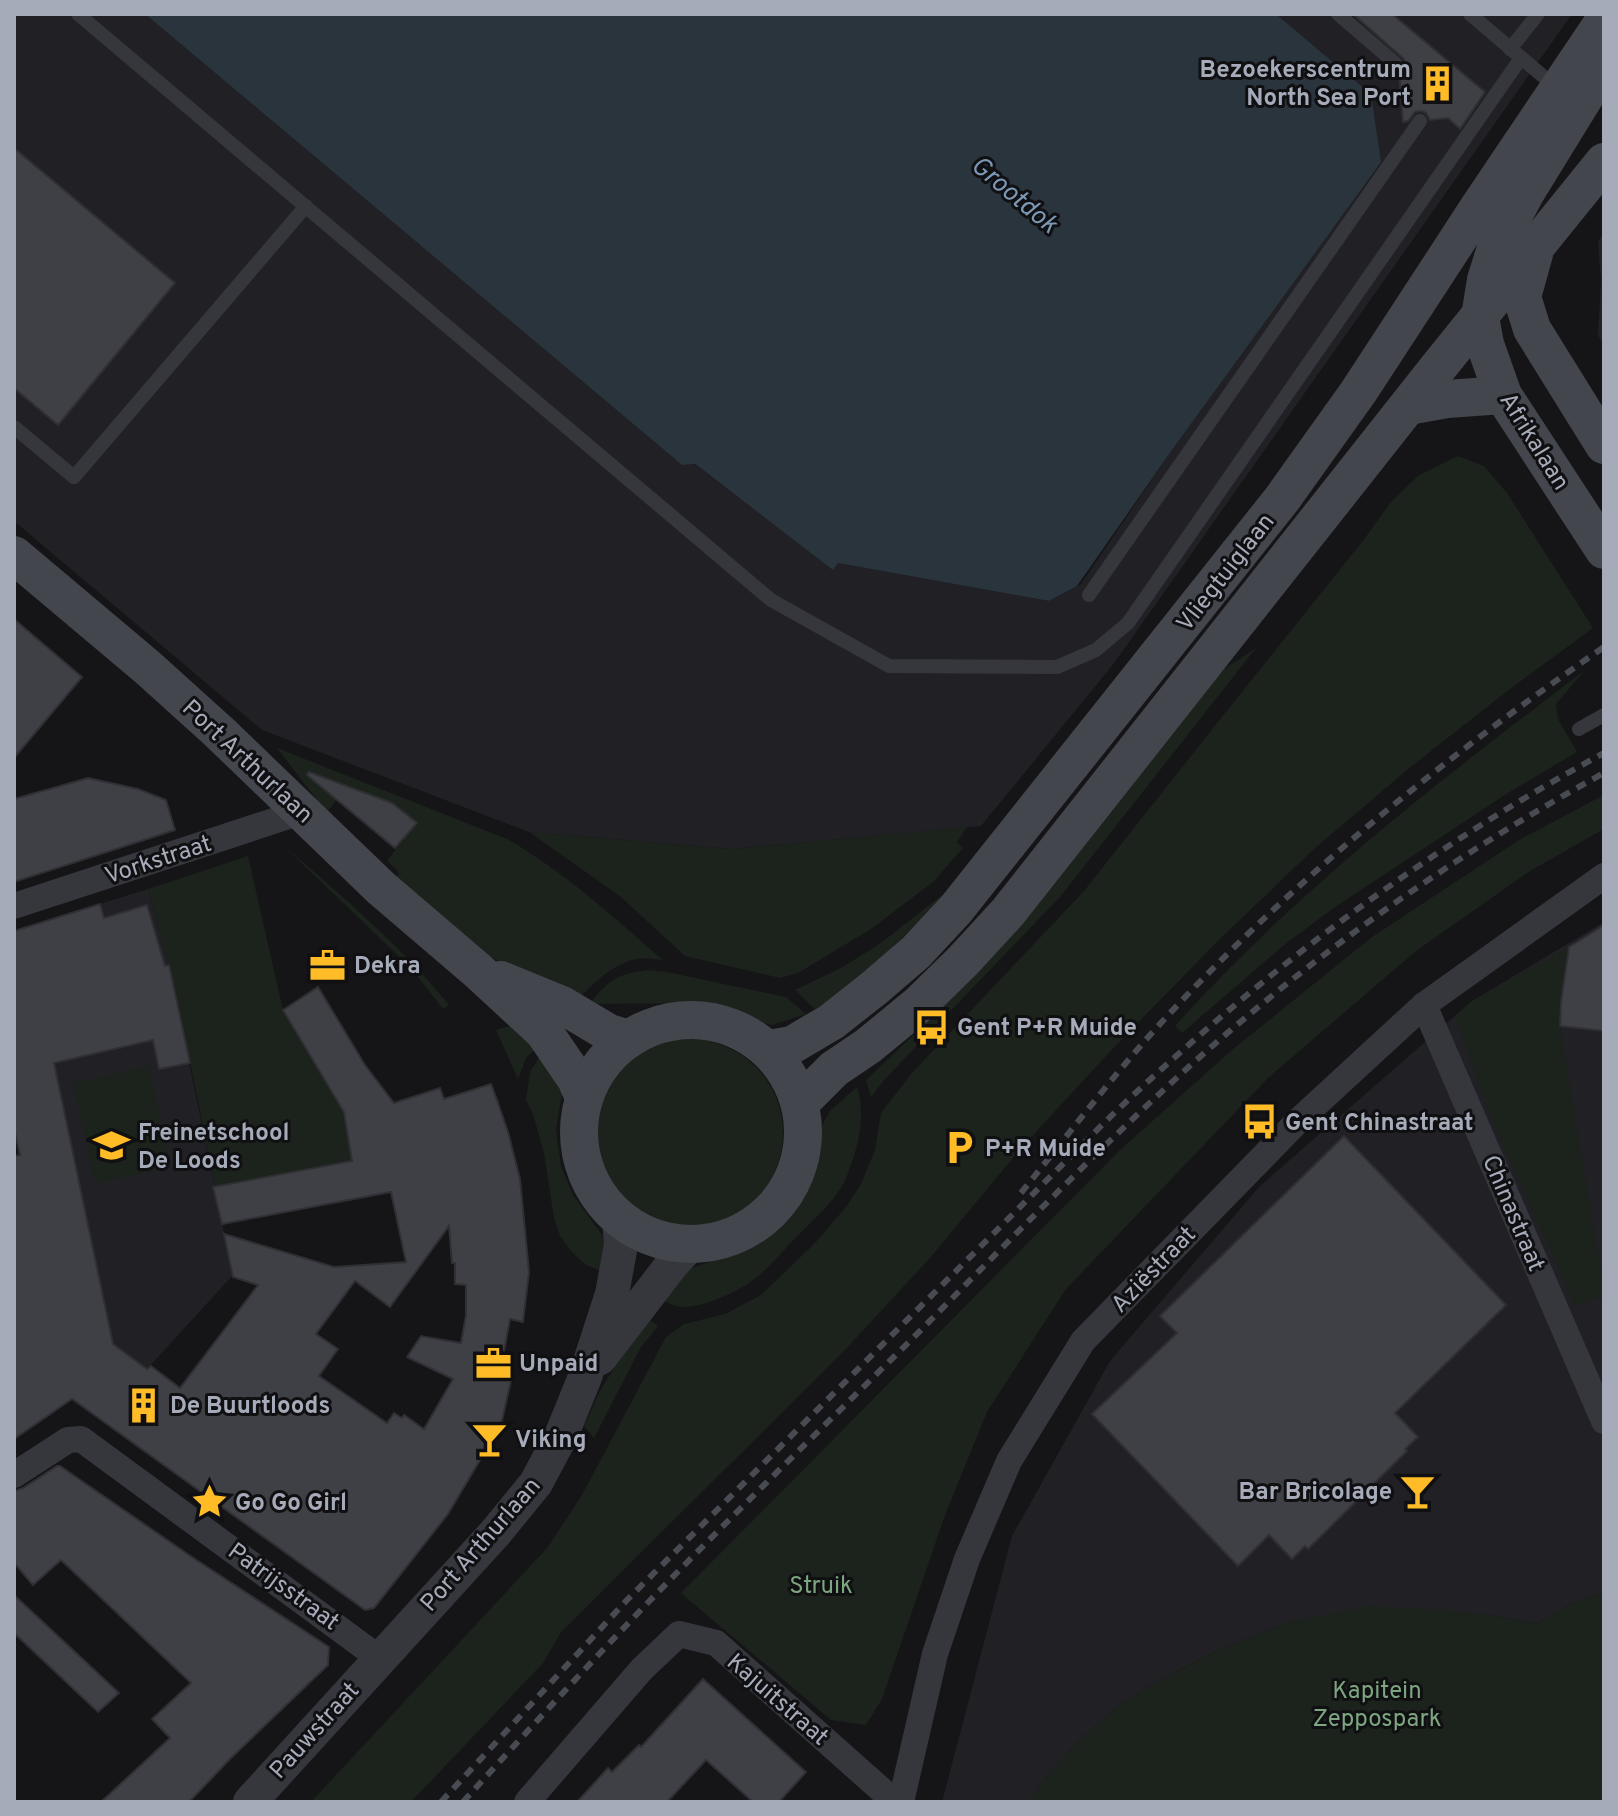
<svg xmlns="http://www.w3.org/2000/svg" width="1618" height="1816" font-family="Overpass,sans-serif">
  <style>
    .built { fill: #212125 }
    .green { fill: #1b231c }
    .water { fill: #2a343c }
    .building { fill: #3f4045; stroke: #2f2f34; stroke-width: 2; fill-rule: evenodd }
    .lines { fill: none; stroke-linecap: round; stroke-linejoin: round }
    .service { stroke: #36373d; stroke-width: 14 }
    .minor { stroke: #36373d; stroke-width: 26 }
    .tertiary { stroke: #36373d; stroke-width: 34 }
    .secondary { stroke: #44464d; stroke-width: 38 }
    .rail { stroke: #494b52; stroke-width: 6; stroke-dasharray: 10 8; stroke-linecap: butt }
    .labels { text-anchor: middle; stroke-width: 6; stroke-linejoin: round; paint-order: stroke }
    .poi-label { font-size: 24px; font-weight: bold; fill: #a6abb9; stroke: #101013; text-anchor: start }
    .street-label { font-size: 24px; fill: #a6abb9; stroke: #101013 }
    .park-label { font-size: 24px; fill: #7ca580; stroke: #101013 }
    .water-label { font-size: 26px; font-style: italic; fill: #7b99b6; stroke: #101013 }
  </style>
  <rect width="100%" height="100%" fill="#151518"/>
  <g class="built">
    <polygon points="14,14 145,14 682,465 694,464 833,569 838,563 1049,601 1081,584 1172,450 1380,162 1371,94 1276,14 1572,14 1115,662 981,826 732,849 529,832 262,730 14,521"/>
    <polygon points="1604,232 1604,346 1598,335 1601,281 1598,242"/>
    <polygon points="148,889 169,965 233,1275 147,1369 72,1398 14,1129 14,1008 124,978 100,904"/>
    <polygon points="1604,922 1604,1593 1572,1603 1536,1624 1485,1614 1290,1622 1218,1650 1149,1686 1115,1709 1084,1736 1049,1773 1029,1802 942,1802 1012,1536 1110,1361 1260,1186 1472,1001"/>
  </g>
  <g class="green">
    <polygon points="1458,456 1484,466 1507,493 1593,628 1506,692 1407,770 1314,849 1221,938 1118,1043 1022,1147 930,1258 844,1351 561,1632 543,1663 411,1802 311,1802 548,1547 582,1495 666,1337 684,1324 725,1314 761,1295 815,1243 846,1207 861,1184 875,1150 881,1113 911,1074 1084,891 1210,732 1362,542 1391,502 1418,476"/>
    <polygon points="1256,648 1060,897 884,1080 871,1097 866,1080 944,1006 1224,669"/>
    <path d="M1584 671 1556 704 1558 719 1577 752 1508 793 1335 907 1284 945 1182 1033 1175 1026C1296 891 1440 780 1584 671Z"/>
    <path d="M277 748 507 839C565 872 613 917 663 960 655 959 645 957 637 959 612 964 594 983 577 1000L543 985 483 953 396 879 399 872 387 861 416 823 392 803 347 786 328 811 321 805Z"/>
    <polygon points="1604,795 1604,829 1530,871 1416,951 1268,1078 1066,1289 987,1412 945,1515 882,1699 866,1725 831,1720 681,1593 1120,1150 1232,1050 1372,937 1519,840"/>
    <polygon points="967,827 957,842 963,848 933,882 871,929 798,973 780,978 685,956 621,897 529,832 732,849"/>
    <path d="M283 845C341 895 401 946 449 1005L443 1009 412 969Z"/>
    <path d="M248 856 283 1010 344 1112 353 1161 214 1187 233 1275C205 1146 185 1015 148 889Z"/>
    <path d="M946 892C906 936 865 977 815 1009L795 990 841 968 881 943Z"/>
    <polygon points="1569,947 1561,1002 1560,1026 1604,1290 1604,1296 1575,1305 1492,1121 1455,1016 1472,1001"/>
    <path d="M648 970 667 972 786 997 806 1014 772 1025 759 1022 724 1007 698 1003 589 1004C611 979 614 975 648 970Z"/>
    <polygon points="512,1025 535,1049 526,1058 518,1079 496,1030"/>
    <circle cx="689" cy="1133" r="94"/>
    <polygon points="540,1056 562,1093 556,1129 561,1166 573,1195 602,1235 607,1252 604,1272 586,1265 572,1252 560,1236 554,1218 544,1153 533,1114 526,1100 530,1072"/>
    <polygon points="149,1066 171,1167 95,1183 73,1083"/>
    <path d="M857 1087C867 1116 857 1154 844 1182 837 1198 813 1221 800 1233 785 1248 769 1269 752 1281 737 1292 702 1308 683 1307 675 1307 667 1302 660 1299L676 1281 692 1268 752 1247 774 1231 790 1213 800 1200 813 1172 821 1127 830 1111Z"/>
    <polygon points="645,1317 658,1326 641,1347 594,1438 584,1426 600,1391"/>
    <polygon points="1604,1593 1604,1802 1029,1802 1049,1773 1084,1736 1115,1709 1149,1686 1218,1650 1290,1622 1368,1606 1428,1609 1485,1614 1536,1624 1572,1603"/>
  </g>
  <polygon class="water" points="145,14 1276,14 1371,94 1381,162 1172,450 1077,586 1049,601 838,563 833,570 695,464 682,465"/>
  <g class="building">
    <polygon points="1353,14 1392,14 1485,92 1460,129 1448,118 1430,120 1426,113 1422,111 1415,112 1408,121 1403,122 1399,72 1405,66 1404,59"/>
    <polygon points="14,148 175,283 58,425 14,388"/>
    <polygon points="14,619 82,677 14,758"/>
    <polygon points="309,772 392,803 417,823 395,848 307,775"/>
    <polygon points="88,778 138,789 166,800 175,830 14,882 14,799"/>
    <path d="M100 904 104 918 147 905 165 966 169 965 190 1063 159 1069 153 1040 54 1063 113 1344 147 1369 151 1366 180 1388 258 1285 233 1277 224 1234 334 1267 406 1262 391 1192 222 1224 213 1187 352 1161 344 1112 283 1010 318 987 365 1065 394 1103 440 1088 444 1099 491 1084 497 1100 508 1132 520 1179 529 1272 523 1322 510 1319 500 1373 512 1376 501 1425H499L492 1440 448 1514 374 1608 365 1610 72 1399 14 1439V1156L20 1155 14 1129V931ZM449 1226 452 1263H455V1284L466 1285V1315L461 1343 421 1336 407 1357 453 1379 424 1429 404 1415 402 1418 394 1413 387 1423 319 1376 338 1349 316 1334 355 1281 390 1307Z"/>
    <polygon points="1604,925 1604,1031 1560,1026 1561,1002 1569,947"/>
    <polygon points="1344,1136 1506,1305 1395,1413 1418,1437 1405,1449 1407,1451 1308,1549 1305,1546 1292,1559 1269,1535 1238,1566 1092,1414 1177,1333 1160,1316"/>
    <polygon points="57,1466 60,1466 192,1557 329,1647 328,1665 231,1758 189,1802 101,1802 170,1738 152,1719 191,1683 61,1560 33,1585 14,1563 14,1491 23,1488"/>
    <polygon points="14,1595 119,1693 98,1712 14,1633"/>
    <polygon points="703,1679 806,1772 779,1802 753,1802 706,1760 667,1802 577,1802 608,1768 612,1772 639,1745 641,1747"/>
  </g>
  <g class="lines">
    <g class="service">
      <polyline points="78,14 771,600 889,666 1057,667 1096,650 1128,623 1521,58"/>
      <polyline points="1338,14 1395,63"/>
      <polyline points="1470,14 1558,89"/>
      <polyline points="1510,49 1538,14"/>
      <polyline points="14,427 74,477 306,206"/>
      <polyline points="1089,595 1420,121"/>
      <polyline points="1579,729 1604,715"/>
    </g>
    <g class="minor">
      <polyline points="14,906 301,812"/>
      <polyline points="1424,1005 1604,1421"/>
      <polyline points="14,1475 68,1440 81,1439 379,1658"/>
      <polyline points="527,1802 642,1669 679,1634 716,1643 895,1802"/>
      <polyline points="901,1802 935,1654 967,1559 1009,1461 1083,1341 1298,1121 1424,1005 1604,876"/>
    </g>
    <g class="tertiary">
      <polyline points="600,1358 673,1263 690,1245"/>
      <polyline points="250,1802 496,1532 536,1483 561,1436 585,1377 612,1294 621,1245 619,1218"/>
    </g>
    <g class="secondary">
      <polyline points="1598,75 1526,192 1496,248 1486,280 1480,317 1485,344 1503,395 1604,550"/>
      <polyline points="1534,254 1522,297 1532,329 1604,445"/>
      <polyline points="1408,406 1447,399 1503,395"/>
      <polyline points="14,555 147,667 219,732 381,888 478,971 544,1032 576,1079 582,1093"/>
      <polyline points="501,980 562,1005 609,1033 629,1039"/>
      <circle cx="691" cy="1132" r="112"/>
      <polyline points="769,1049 792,1045 831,1022 873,989 916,952 956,909 1282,499 1359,391 1479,207 1604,21"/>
      <polyline points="800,1103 834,1069 868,1046 918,1005 963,961 1008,912 1436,370 1604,162"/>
    </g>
    <g class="rail">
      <path d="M1021 1193C1067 1136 1111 1078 1160 1024 1291 881 1445 757 1604 647"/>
      <path d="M441 1802 627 1600 1107 1120C1257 976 1421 852 1604 753"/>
      <path d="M463 1802C520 1739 578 1676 637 1614 726 1521 819 1431 911 1340 1000 1250 1088 1159 1182 1073 1310 957 1452 856 1604 773"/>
    </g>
  </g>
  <defs>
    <symbol id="building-bare" viewBox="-9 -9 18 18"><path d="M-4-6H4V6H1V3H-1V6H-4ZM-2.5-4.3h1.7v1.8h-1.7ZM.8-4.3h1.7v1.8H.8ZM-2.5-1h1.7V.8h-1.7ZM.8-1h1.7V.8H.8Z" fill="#ffbc26" stroke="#101013" stroke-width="2.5" paint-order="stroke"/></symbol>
    <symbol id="office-bare" viewBox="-9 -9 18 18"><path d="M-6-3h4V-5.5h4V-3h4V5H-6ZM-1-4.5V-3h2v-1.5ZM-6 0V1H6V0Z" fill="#ffbc26" stroke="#101013" stroke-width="2.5" paint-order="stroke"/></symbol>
    <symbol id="bus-bare" viewBox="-9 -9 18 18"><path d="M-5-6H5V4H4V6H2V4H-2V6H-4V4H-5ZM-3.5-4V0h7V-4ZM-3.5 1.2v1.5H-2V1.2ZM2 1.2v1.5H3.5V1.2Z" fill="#ffbc26" stroke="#101013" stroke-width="2.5" paint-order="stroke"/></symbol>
    <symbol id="school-bare" viewBox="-9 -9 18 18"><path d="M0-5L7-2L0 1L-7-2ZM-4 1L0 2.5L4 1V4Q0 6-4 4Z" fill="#ffbc26" stroke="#101013" stroke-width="2.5" paint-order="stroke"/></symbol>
    <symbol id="parking-bare" viewBox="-9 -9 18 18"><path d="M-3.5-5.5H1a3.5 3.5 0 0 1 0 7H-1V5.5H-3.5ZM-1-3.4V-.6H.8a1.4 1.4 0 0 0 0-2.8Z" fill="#ffbc26" stroke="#101013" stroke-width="2.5" paint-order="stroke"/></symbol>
    <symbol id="bar-bare" viewBox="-9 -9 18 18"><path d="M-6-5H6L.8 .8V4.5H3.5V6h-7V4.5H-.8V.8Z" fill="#ffbc26" stroke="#101013" stroke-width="2.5" paint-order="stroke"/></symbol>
    <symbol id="sight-bare" viewBox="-9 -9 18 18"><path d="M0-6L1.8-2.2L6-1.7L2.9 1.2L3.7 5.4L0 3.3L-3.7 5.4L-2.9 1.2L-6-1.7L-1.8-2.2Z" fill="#ffbc26" stroke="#101013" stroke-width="2.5" paint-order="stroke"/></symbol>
  </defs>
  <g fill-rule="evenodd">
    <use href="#building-bare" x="1412" y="58" width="51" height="51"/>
    <use href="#office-bare" x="302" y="940" width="51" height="51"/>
    <use href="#bus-bare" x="906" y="1002" width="51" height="51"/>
    <use href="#bus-bare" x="1234" y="1096" width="51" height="51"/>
    <use href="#school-bare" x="86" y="1120" width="51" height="51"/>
    <use href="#parking-bare" x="934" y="1122" width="51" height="51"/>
    <use href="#office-bare" x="468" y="1338" width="51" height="51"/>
    <use href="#building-bare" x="118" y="1380" width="51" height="51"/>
    <use href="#bar-bare" x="464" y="1414" width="51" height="51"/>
    <use href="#bar-bare" x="1392" y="1466" width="51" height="51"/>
    <use href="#sight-bare" x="184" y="1476" width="51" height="51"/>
  </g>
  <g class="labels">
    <g class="poi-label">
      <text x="1411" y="77" text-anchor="end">Bezoekerscentrum<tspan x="1411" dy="28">North Sea Port</tspan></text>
      <text x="354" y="973">Dekra</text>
      <text x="957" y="1035">Gent P+R Muide</text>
      <text x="1285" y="1130">Gent Chinastraat</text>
      <text x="138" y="1140">Freinetschool<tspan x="138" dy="28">De Loods</tspan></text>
      <text x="985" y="1156">P+R Muide</text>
      <text x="519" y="1371">Unpaid</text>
      <text x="170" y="1413">De Buurtloods</text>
      <text x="515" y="1447">Viking</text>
      <text x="1392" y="1499" text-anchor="end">Bar Bricolage</text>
      <text x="235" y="1510">Go Go Girl</text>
    </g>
    <g class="street-label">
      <text transform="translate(1535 441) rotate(58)" y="8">Afrikalaan</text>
      <text transform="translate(1225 572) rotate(-52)" y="8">Vliegtuiglaan</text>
      <text transform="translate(248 761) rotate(43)" y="8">Port Arthurlaan</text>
      <text transform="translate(158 859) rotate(-18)" y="8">Vorkstraat</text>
      <text transform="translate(1514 1213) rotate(67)" y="8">Chinastraat</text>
      <text transform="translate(1153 1269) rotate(-46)" y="8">Aziëstraat</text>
      <text transform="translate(480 1544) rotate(-49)" y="8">Port Arthurlaan</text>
      <text transform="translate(284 1586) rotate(36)" y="8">Patrijsstraat</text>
      <text transform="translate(778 1699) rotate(41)" y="8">Kajuitstraat</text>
      <text transform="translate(314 1730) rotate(-48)" y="8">Pauwstraat</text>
    </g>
    <g class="park-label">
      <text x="821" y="1593">Struik</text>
      <text x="1377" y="1698">Kapitein<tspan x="1377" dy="28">Zeppospark</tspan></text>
    </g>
    <g class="water-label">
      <text transform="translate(1015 194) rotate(40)" y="9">Grootdok</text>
    </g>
  </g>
  <rect width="1618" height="1816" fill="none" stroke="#a6abb9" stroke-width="32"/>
</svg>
